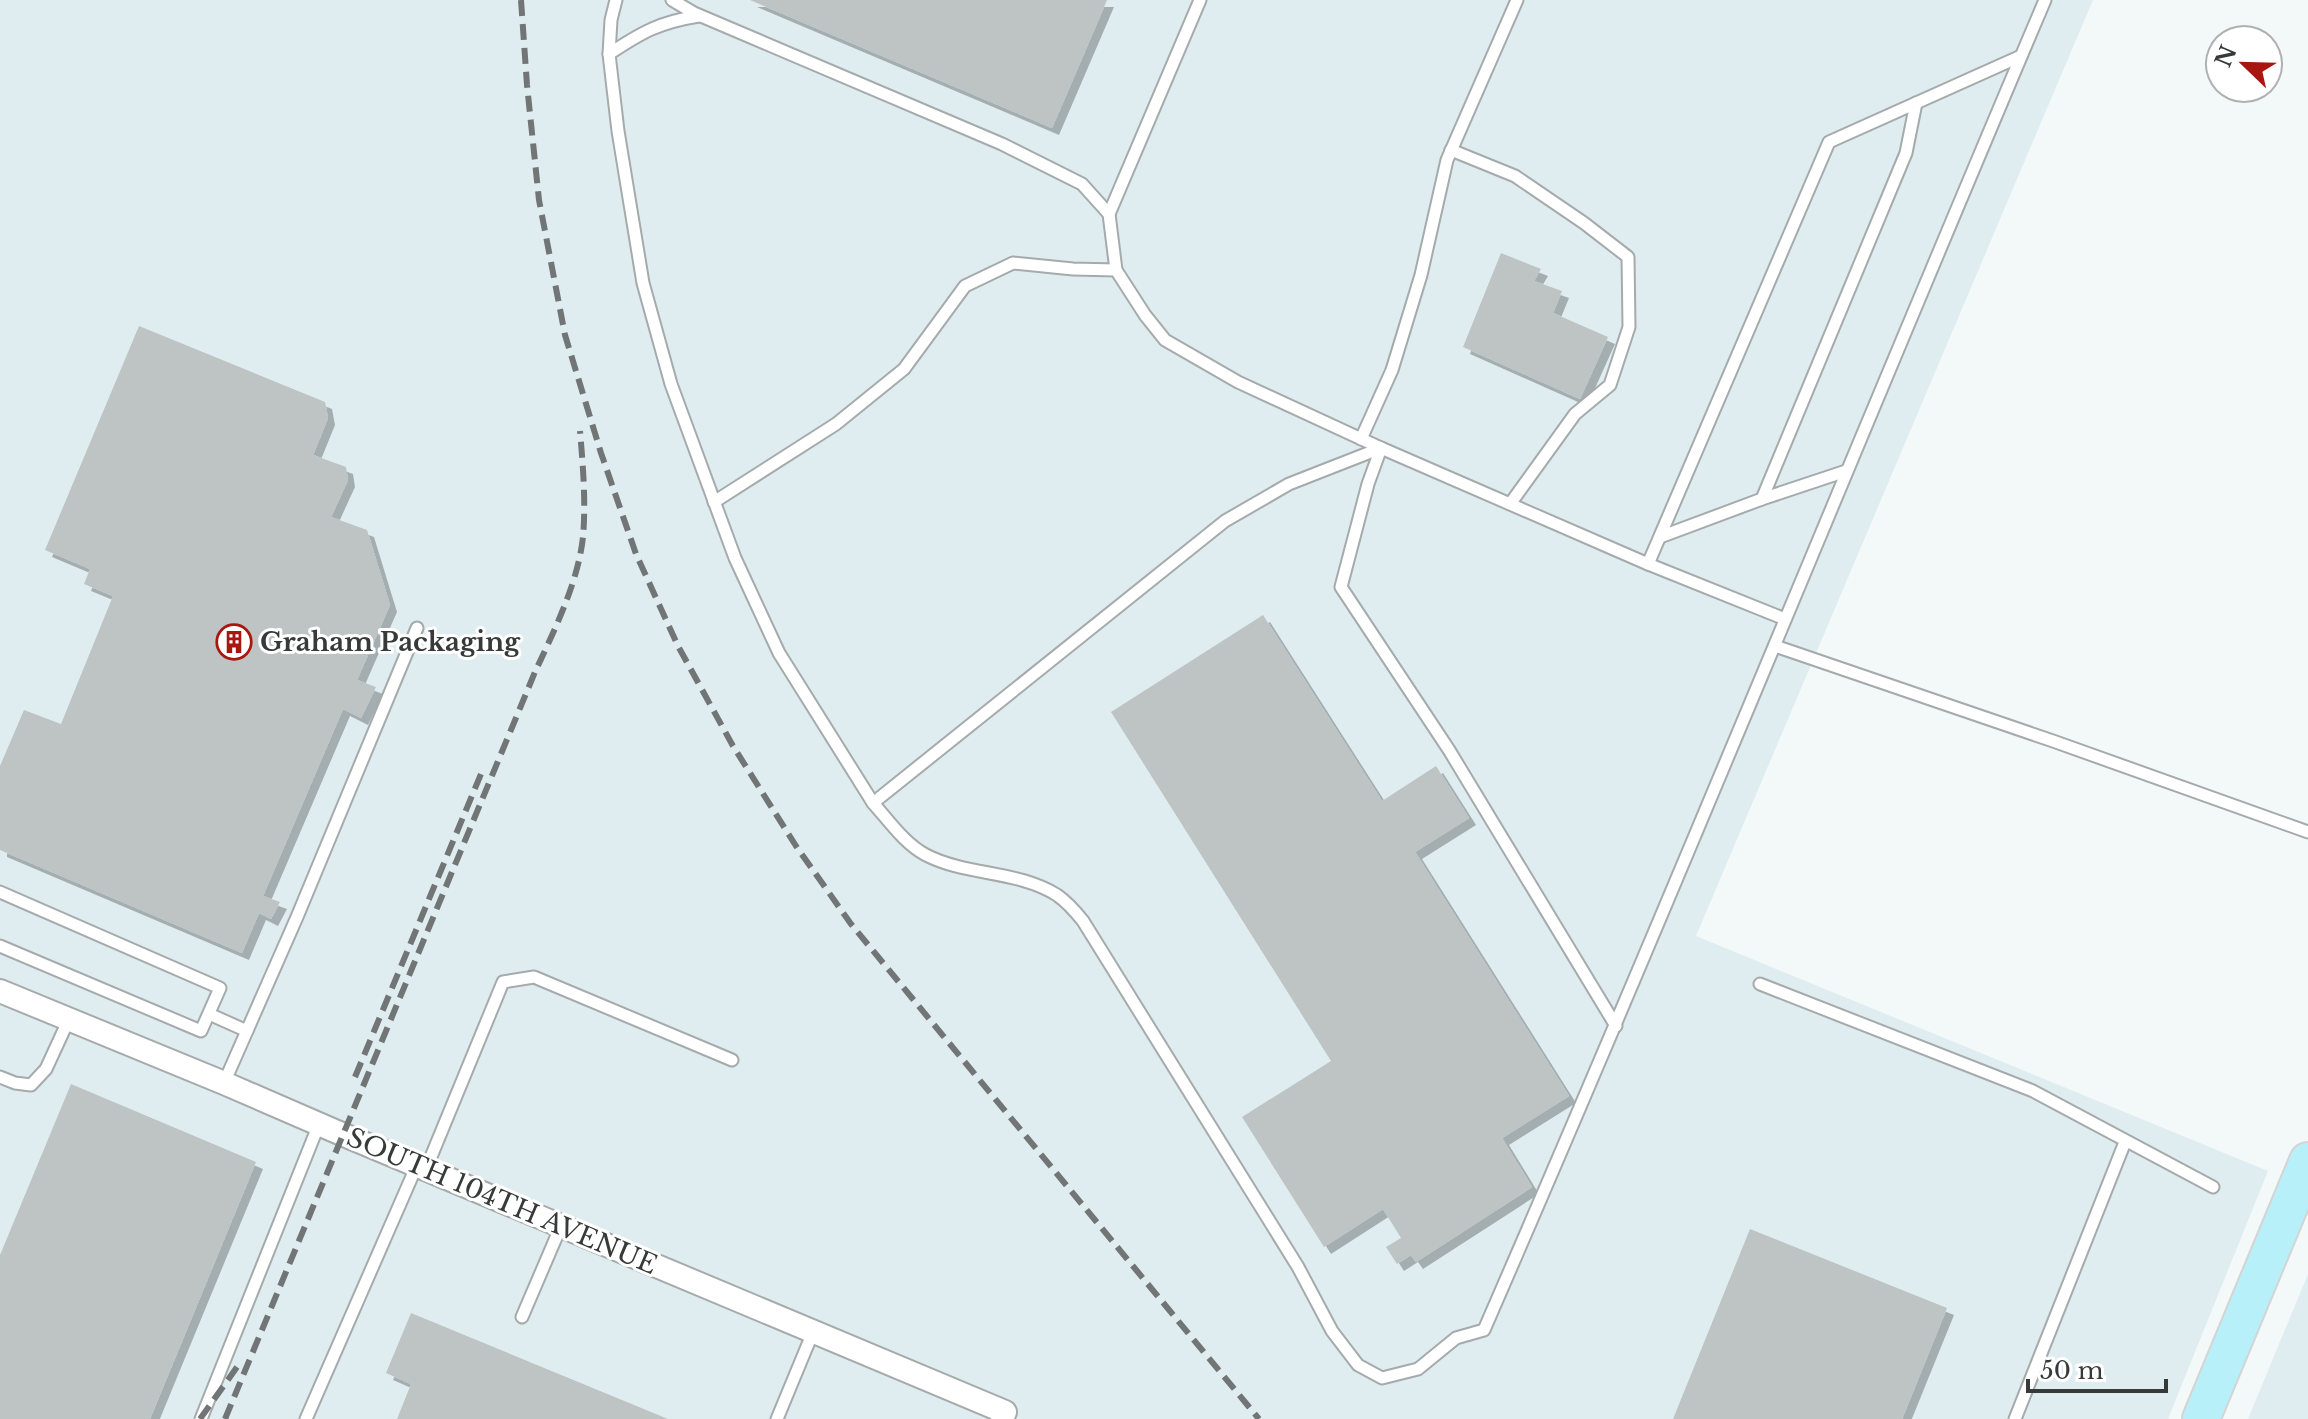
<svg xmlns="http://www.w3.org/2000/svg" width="2308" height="1419" font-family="'Libre Baskerville',serif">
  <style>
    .built { fill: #e0edf0 }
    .building { fill: #bec3c4; filter: url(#shadow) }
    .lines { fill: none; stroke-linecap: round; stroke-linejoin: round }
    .lane-casing { stroke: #a5aaab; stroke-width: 15 }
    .street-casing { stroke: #a5aaab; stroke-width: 26 }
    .primary-casing { stroke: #d3d4d4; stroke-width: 40 }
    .lane { stroke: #fff; stroke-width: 11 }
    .street { stroke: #fff; stroke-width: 22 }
    .primary { stroke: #b8f0fa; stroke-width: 36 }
    .rail { stroke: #727576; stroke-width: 6; stroke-dasharray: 16 8; stroke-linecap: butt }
    .labels { text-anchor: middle; stroke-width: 6; stroke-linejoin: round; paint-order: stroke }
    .poi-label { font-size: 26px; font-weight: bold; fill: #383a3a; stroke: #fff; text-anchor: start }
    .street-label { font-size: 26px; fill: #383a3a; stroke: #fff }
  </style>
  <defs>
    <filter id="shadow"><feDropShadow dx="7" dy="7" stdDeviation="0" flood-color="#0004"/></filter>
  </defs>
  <rect width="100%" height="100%" fill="#f3f8f9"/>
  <g class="built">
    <polygon points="0,0 2093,0 1696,936 2268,1171 2168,1419 0,1419"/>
    <polygon points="2308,1274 2308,1419 2248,1419"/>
  </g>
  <g class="building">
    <polygon points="750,0 1107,0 1052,128"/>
    <polygon points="1501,253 1541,269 1534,281 1562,291 1553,313 1608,337 1580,399 1463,347"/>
    <polygon points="139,326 325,402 328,418 313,455 346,467 348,480 331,517 367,530 390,605 357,680 376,687 361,718 343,709 263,896 280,902 271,919 259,913 242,953 0,850 0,766 24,710 61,724 113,596 84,584 90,569 45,550"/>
    <polygon points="1263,615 1382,801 1436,766 1469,818 1415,852 1569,1096 1502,1138 1532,1187 1416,1262 1411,1255 1397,1264 1386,1247 1401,1238 1383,1209 1324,1247 1242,1117 1331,1061 1111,712"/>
    <polygon points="71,1084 256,1162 150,1419 0,1419 0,1255"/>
    <polygon points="1750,1229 1947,1308 1902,1419 1673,1419"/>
    <polygon points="411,1313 668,1419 397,1419 411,1384 386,1373"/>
  </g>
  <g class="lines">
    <defs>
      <g id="lane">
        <polyline points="616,0 611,20 609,54 618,131 643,283 671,384 735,558 779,653 873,803"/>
        <polyline points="672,0 694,13 1002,144 1082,184 1109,214 1116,270 1145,315 1165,340 1238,382 1381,448"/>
        <path d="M609 54C642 32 660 22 699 16"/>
        <polyline points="1451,150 1515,176 1584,223 1628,257 1629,327 1610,385 1575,414 1510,504"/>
        <polyline points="1109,214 1200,0"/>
        <polyline points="1361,439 1392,370 1421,275 1447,160 1517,0"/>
        <path d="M1381 448 1289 484 1225 521 873 803C889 821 905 844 926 855 967 876 1017 870 1057 895 1067 902 1075 911 1083 921L1298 1267 1332 1331 1358 1365 1382 1378 1418 1369 1456 1338 1484 1330C1676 889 1857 443 2045 0"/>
        <polyline points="1846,471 1762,499 1906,153 1916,103"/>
        <polyline points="714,502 836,424 904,369 965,286 1013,263 1073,269 1116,270"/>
        <polyline points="1660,537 1762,499"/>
        <polyline points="1648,564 1829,142 2021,56"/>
        <polyline points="1775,646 2053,741 2308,832"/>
        <polyline points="0,892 220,988 201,1031 0,946"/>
        <polyline points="1760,984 2033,1091 2213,1187"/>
        <polyline points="209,1014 247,1031"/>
        <polyline points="1616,1026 1449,750 1341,587 1368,484 1381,448 1648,564 1785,619"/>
        <polyline points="0,1077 15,1083 31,1085 46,1069 69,1019"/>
        <polyline points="224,1083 297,917 417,628"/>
        <polyline points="426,1169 503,982 534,977 732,1060"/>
        <polyline points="522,1317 561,1226"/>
        <polyline points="201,1419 319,1124"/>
        <polyline points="306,1419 417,1165"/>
        <polyline points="777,1419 813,1332"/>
        <polyline points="2015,1419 2125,1142"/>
      </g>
      <polyline id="street" points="0,991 224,1083 344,1135 1005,1412 1002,1419"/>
      <polyline id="primary" points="2201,1419 2308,1161"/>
    </defs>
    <use href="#lane" class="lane-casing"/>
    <use href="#street" class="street-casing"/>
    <use href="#primary" class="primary-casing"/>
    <use href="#lane" class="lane"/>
    <use href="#street" class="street"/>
    <use href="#primary" class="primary"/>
    <g class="rail">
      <polyline points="521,0 527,85 539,200 565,335 601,453 636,554 678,646 733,746 796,846 851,924 1259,1419"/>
      <polyline points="355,1077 481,774"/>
      <polyline points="200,1419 237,1367"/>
      <path d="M225 1419 535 672C554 631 578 583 583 537 586 502 583 466 580 431"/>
    </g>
  </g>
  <defs>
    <symbol id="building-ring" viewBox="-11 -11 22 22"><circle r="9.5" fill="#fff" stroke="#a8160f" stroke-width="1.5"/><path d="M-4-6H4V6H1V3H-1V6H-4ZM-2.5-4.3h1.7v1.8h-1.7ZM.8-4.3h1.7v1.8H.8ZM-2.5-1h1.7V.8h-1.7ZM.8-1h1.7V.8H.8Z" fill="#a8160f"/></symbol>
  </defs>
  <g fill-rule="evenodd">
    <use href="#building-ring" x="214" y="622" width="40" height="40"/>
  </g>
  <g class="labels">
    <g class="poi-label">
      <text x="260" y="651">Graham Packaging</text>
    </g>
    <g class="street-label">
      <text transform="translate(502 1201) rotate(23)" y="9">SOUTH 104TH AVENUE</text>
    </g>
  </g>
  <g transform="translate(2244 64) rotate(293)"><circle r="38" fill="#ffffff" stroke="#afb0b0" stroke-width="2"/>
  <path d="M0-6L14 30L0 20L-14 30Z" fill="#a8160f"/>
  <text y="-12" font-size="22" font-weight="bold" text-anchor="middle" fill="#383a3a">N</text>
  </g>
  <path d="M2028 1379v12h138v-12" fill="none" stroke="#383a3a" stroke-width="4"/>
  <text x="2040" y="1379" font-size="24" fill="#383a3a" stroke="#ffffff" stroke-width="6" paint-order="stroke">50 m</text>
</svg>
